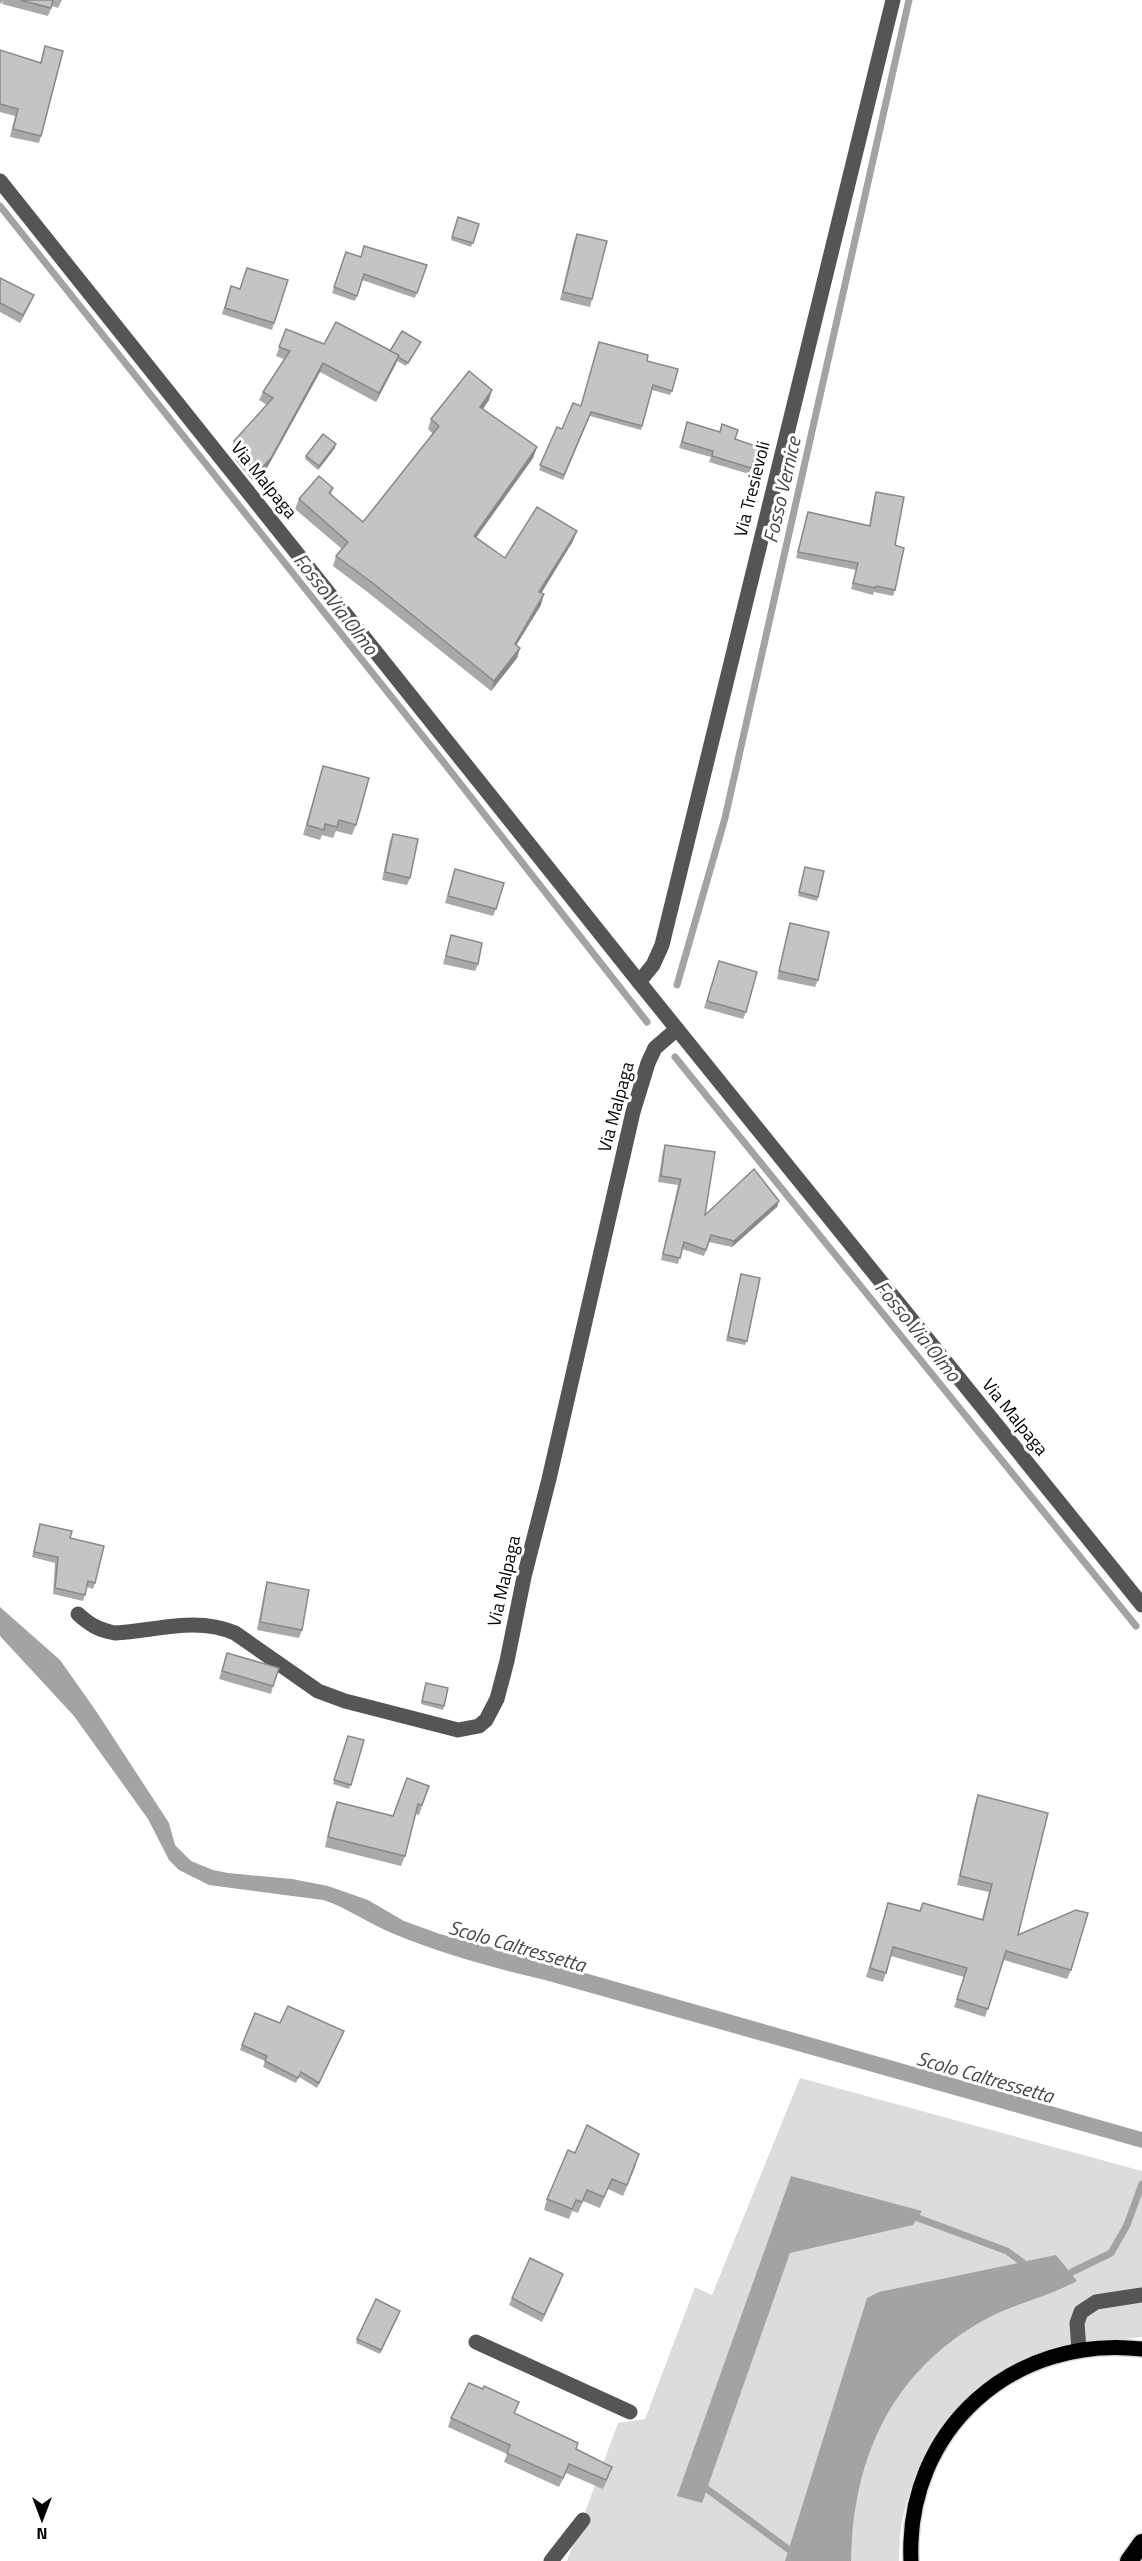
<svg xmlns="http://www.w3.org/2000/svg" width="1142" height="2561" font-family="'Titillium Web',sans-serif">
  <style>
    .green { fill: #dcdcdc }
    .water { fill: #a3a3a3 }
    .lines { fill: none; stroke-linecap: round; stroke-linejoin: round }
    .stream { stroke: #a3a3a3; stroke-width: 7 }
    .major-casing { stroke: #dbdbdb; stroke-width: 18 }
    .highway-casing { stroke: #dbdbdb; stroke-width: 21 }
    .minor { stroke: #555; stroke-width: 15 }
    .major { stroke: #000; stroke-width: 15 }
    .highway { stroke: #000; stroke-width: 18 }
    .wall { fill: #a9a9a9 }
    .shaded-wall { fill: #898989 }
    .building { fill: #c4c4c4; stroke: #898989; stroke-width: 1.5 }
    .labels { text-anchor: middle; stroke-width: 6; stroke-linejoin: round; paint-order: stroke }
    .street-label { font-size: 18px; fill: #000; stroke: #fff }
    .water-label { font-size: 20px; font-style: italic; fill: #444; stroke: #fff }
  </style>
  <rect width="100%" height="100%" fill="#fff"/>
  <path class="green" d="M800 2078 1142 2171V2337C1109 2341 1074 2342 1043 2353 955 2383 899 2470 899 2561H567L618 2423 645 2419 695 2287 712 2295Z"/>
  <g class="water">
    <path d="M0 1607 60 1660 96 1711 169 1823 175 1845 191 1861 213 1870 228 1873 292 1879 328 1886 368 1900 404 1921 440 1934 522 1955 1142 2132V2148L545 1980C493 1968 443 1954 394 1934 369 1924 348 1908 323 1900L209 1885 179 1870 169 1860 148 1819 74 1716 0 1636Z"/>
    <polygon points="791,2176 922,2211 913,2225 790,2253 702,2503 677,2496"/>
    <path d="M1056 2255 1077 2281C1047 2297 1014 2304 984 2320 891 2372 853 2458 851 2561H785L867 2298 879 2292Z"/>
  </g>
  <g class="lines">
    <g class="stream">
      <polyline points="0,206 441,759 647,1022"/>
      <polyline points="677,985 725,818 909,0"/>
      <polyline points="675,1057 1136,1626"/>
      <polyline points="918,2218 1007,2251 1022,2262"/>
      <polyline points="1072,2272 1111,2253 1127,2225 1142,2184"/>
      <polyline points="707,2489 788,2549"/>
    </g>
    <defs>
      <path id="major" d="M911 2561C905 2430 1013 2334 1142 2349"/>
      <polyline id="highway" points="1129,2561 1142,2543"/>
    </defs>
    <use href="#major" class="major-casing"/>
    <use href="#highway" class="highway-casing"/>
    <g class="minor">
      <polyline points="0,181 639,982 1142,1605"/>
      <polyline points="639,982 653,965 662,945 893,0"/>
      <path d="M78 1614C90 1625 99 1630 115 1633 156 1631 196 1616 235 1633L318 1691 345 1701 458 1730 479 1726 486 1720 497 1699 507 1661 524 1577 549 1479 633 1112 648 1063 655 1048 677 1029"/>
      <polyline points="476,2342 630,2412"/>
      <polyline points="1079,2350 1077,2323 1081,2312 1096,2302 1142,2295"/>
      <polyline points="551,2561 583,2520"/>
    </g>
    <use href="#major" class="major"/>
    <use href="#highway" class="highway"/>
  </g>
  <g class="wall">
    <polygon points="0,0 62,0 58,8 52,6 48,16 2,4 3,1 0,4"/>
    <polygon points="45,46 41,136 39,143 10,137 15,116 0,112 0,50 40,63"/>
    <polygon points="458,217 479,224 471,247 451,240"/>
    <polygon points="577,234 592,299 590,307 560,300 574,241"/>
    <polygon points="346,252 360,257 427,265 415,298 362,280 355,301 332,293"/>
    <polygon points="0,278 31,302 20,323 0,312"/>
    <polygon points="288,280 272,330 222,314 231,286 240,289"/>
    <polygon points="286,329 324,344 390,351 419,346 406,366 397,361 376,402 320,372 268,466 254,482 235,460 237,454 231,450 234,441 267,405 259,400 263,392 284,359 276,356"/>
    <polygon points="647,361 672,391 670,395 652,390 641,430 590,416 563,480 539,470 557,427 562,429 580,406"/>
    <polygon points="489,400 483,409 537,447 533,458 476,538 505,558 573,541 541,593 541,605 516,645 520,648 517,658 491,691 370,594 333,566 336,556 342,549 295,509 299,499 333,488 331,494 363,522 433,434 428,429 431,419"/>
    <polygon points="687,422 758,447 749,474 709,462 711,457 679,448"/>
    <polygon points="335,448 318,470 305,459 306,456"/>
    <polygon points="876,492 895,545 895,590 893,596 874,592 873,595 851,589 856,570 796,558 808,512 869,526 874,498"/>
    <polygon points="323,766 356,825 352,835 336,831 333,838 322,835 320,840 303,835"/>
    <polygon points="393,834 410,878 407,885 382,880 390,841"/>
    <polygon points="805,867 818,897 817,901 798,896"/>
    <polygon points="455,869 496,909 493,916 445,903"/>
    <polygon points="790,923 818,980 815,987 777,979 788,930"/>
    <polygon points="451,935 478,964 475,971 443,964"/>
    <polygon points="719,961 746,1012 743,1019 704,1008"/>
    <polygon points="665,1145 705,1215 779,1201 777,1207 732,1247 709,1242 704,1256 682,1249 678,1264 661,1260 678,1185 658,1182 663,1151"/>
    <polygon points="741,1274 747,1341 745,1345 726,1341"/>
    <polygon points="40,1524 70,1538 95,1583 93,1589 87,1587 83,1601 53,1594 55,1563 32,1557"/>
    <polygon points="267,1582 302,1630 299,1638 257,1630 265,1589"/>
    <polygon points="227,1653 273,1686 271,1694 219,1679"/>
    <polygon points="426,1683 444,1706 443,1710 421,1704"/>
    <polygon points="348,1736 364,1740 349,1789 333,1784"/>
    <polygon points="429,1786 419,1815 415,1814 405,1856 401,1866 325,1847 333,1812 337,1802 393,1816"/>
    <polygon points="978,1795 1018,1935 1071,1970 1067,1979 1004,1960 985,2017 954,2007 964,1977 891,1956 883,1982 866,1977 888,1903 920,1911 923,1903 982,1919 989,1892 957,1885 975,1804"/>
    <polygon points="255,2013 280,2023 344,2031 317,2088 299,2077 296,2083 263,2067 265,2061 240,2050"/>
    <polygon points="575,2153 636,2165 623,2196 608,2189 600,2208 583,2201 578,2213 572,2211 569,2219 544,2210 547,2199"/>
    <polygon points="561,2281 542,2322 509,2305 512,2298"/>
    <polygon points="399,2315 380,2354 356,2343 357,2339"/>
    <polygon points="514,2414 578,2443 576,2450 609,2476 603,2489 566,2473 559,2487 504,2462 507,2454 448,2427 451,2418"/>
  </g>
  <g class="shaded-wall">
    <polygon points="34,295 31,302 20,323 23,315"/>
    <polygon points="399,355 396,364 376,402 379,393"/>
    <polygon points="323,363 320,372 268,466 254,482 257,473"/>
    <polygon points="492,390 489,400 477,417 480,407"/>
    <polygon points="336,444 335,448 318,470 319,466"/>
    <polygon points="537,447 533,458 470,546 474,536"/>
    <polygon points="577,531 573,541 536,602 539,592"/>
    <polygon points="544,594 541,605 511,654 515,644"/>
    <polygon points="520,648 517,658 491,691 494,681"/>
    <polygon points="779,1201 777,1207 732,1247 734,1241"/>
  </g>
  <g class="building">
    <polygon points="20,0 53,0 51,8"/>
    <polygon points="45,46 63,51 41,136 13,129 18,109 0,104 0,50 41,63"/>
    <polygon points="458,217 479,224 473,243 452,237"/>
    <polygon points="577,234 607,241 592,299 563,292"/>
    <polygon points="364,246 427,265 417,293 364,274 357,296 334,287 346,252 361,257"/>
    <polygon points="247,268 288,280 274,323 225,308 231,286 240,289"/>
    <polygon points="0,278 34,295 23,315 0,303"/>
    <polygon points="336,322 399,355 379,393 323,363 271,458 257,473 238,451 241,447 234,441 273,398 263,392 290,351 279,347 286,329 324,344"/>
    <polygon points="402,331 421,342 408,363 398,357 399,355 390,351"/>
    <polygon points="599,342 648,355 647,361 678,369 672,391 653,385 642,426 591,412 564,475 540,465 557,427 562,429 573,403 581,406"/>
    <polygon points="469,371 492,390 480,407 537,447 474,536 505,558 537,507 577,531 539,592 544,594 515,644 520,648 494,681 374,584 336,556 348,542 299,499 319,476 333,488 329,493 363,522 439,426 431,419"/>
    <polygon points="687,422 720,432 722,424 738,430 735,439 758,447 751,468 712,456 713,451 682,442"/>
    <polygon points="323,434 336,444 319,466 306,456"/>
    <polygon points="876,492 904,497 895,545 904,548 895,590 876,586 875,588 853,583 858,563 798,552 808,512 870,526"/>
    <polygon points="323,766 369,778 356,825 339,820 337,827 325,824 324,830 307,825"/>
    <polygon points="393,834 418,839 410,878 385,872"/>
    <polygon points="805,867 824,871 818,897 799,892"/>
    <polygon points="455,869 504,883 496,909 448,896"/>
    <polygon points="790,923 829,932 818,980 779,971"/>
    <polygon points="451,935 482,943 478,964 446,956"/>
    <polygon points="719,961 757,972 746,1012 707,1001"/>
    <polygon points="665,1145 715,1152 705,1215 754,1169 779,1201 734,1241 711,1235 706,1250 684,1242 680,1258 663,1254 681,1179 661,1176"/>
    <polygon points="741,1274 760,1278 747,1341 728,1337"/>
    <polygon points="40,1524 72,1531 70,1538 104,1546 95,1583 88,1581 85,1595 55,1588 58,1557 34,1552"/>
    <polygon points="267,1582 309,1590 302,1630 260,1622"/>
    <polygon points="227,1653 279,1668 273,1686 222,1671"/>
    <polygon points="426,1683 448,1688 444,1706 422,1701"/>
    <polygon points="348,1736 364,1740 351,1785 334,1780"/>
    <polygon points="407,1778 429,1786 422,1805 418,1804 405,1856 328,1837 337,1802 393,1816"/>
    <polygon points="978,1795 1048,1813 1018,1935 1076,1910 1088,1913 1071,1970 1006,1951 988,2009 957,1999 967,1968 893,1947 886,1973 870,1968 888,1903 920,1911 923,1903 983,1920 992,1884 960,1876"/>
    <polygon points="288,2006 344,2031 319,2083 301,2072 298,2078 265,2061 267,2056 242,2045 255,2013 280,2023"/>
    <polygon points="587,2125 639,2154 627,2185 612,2179 604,2197 587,2190 582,2202 576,2200 572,2209 547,2199 568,2150 575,2153"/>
    <polygon points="530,2258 563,2274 544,2315 512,2298"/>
    <polygon points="376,2299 400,2311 381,2350 357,2339"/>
    <polygon points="469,2383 483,2389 484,2386 519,2402 514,2413 578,2443 576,2449 612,2467 606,2480 569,2464 563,2478 507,2453 510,2445 451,2418"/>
  </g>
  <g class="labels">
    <g class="street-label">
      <text transform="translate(264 480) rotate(51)" y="6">Via Malpaga</text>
      <text transform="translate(752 489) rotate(-76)" y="6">Via Tresievoli</text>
      <text transform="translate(616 1107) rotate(-75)" y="6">Via Malpaga</text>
      <text transform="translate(1015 1417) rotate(51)" y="6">Via Malpaga</text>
      <text transform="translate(504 1581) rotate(-77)" y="6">Via Malpaga</text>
    </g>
    <g class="water-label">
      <text transform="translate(782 490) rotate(-77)" y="7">Fosso Vernice</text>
      <text transform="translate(336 604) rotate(52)" y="7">Fosso Via Olmo</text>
      <text transform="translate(918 1331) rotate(51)" y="7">Fosso Via Olmo</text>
      <text transform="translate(517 1946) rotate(16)" y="7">Scolo Caltressetta</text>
      <text transform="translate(985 2077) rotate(16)" y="7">Scolo Caltressetta</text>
    </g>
  </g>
  <g transform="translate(42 2519) rotate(180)" stroke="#ffffff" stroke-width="4.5" paint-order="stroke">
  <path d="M0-4.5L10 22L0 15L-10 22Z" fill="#000000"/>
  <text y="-9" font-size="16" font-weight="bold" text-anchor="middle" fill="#000000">N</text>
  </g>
</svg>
